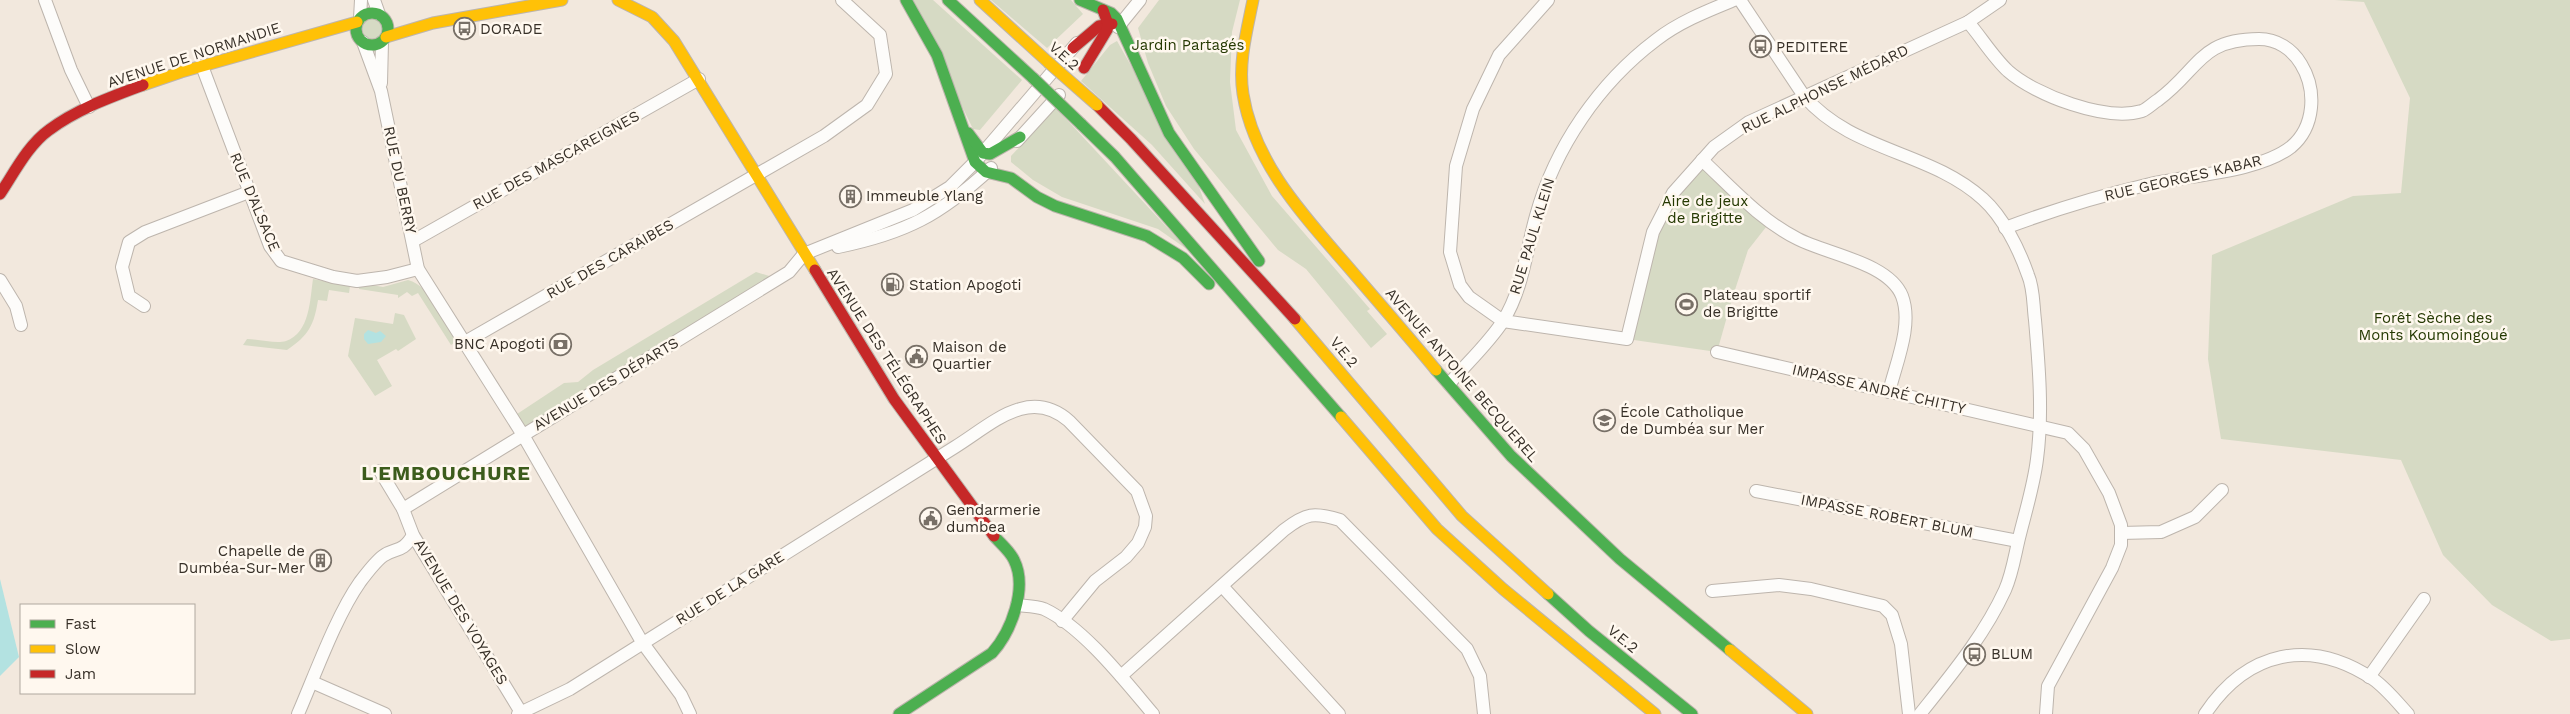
<svg xmlns="http://www.w3.org/2000/svg" width="2570" height="714" font-family="'Work Sans',sans-serif">
  <style>
    .green { fill: #d6dac4 }
    .water { fill: #b3e2e1 }
    .lines { fill: none; stroke-linecap: round; stroke-linejoin: round }
    .street-casing { stroke: #bdb5ad; stroke-width: 14 }
    .fast-casing { stroke: #bdb5ad; stroke-width: 13 }
    .slow-casing { stroke: #bdb5ad; stroke-width: 13 }
    .jam-casing { stroke: #bdb5ad; stroke-width: 13 }
    .street { stroke: #fdfcfa; stroke-width: 12 }
    .fast { stroke: #4caf50; stroke-width: 11 }
    .slow { stroke: #ffc107; stroke-width: 11 }
    .jam { stroke: #c62828; stroke-width: 11 }
    .fast-bridge-casing { stroke: #bdb5ad; stroke-width: 13; stroke-linecap: butt }
    .slow-bridge-casing { stroke: #bdb5ad; stroke-width: 13; stroke-linecap: butt }
    .fast-bridge { stroke: #4caf50; stroke-width: 11 }
    .slow-bridge { stroke: #ffc107; stroke-width: 11 }
    .labels { text-anchor: middle; stroke-width: 5; stroke-linejoin: round; paint-order: stroke }
    .poi-label { font-size: 15px; fill: #373028; stroke: #fff8ef; text-anchor: start }
    .park-label { font-size: 15px; fill: #253902; stroke: #fff8ef }
    .street-label { font-size: 15px; fill: #373028; stroke: #fff8ef }
    .district-label { font-size: 20px; font-weight: bold; letter-spacing: 1px; fill: #3c5c1c; stroke: #fff8ef }
  </style>
  <rect width="100%" height="100%" fill="#f2e8dd"/>
  <g class="green">
    <polygon points="911,0 933,0 1022,80 980,130 973,129"/>
    <polygon points="991,0 1071,0 1083,14 1047,48"/>
    <polygon points="1159,0 1240,0 1232,32 1230,82 1236,130 1272,196 1370,309 1367,311 1387,334 1371,348 1306,269 1278,250 1194,149 1166,106 1148,63 1138,28"/>
    <polygon points="2335,0 2570,0 2570,639 2551,641 2492,605 2443,555 2401,460 2221,439 2208,359 2212,255 2353,196 2401,193 2410,98 2364,2"/>
    <circle cx="372" cy="29" r="10"/>
    <polygon points="1117,41 1198,184 1205,204 1152,145 1081,81 1110,45"/>
    <polygon points="1056,108 1188,250 1158,229 1062,197 1033,180 1011,162 1011,156"/>
    <polygon points="1702,160 1770,222 1748,250 1732,299 1717,352 1627,339 1653,232"/>
    <polygon points="756,272 779,279 523,435 511,418 564,383 578,382 593,370"/>
    <path d="M313 279 350 286 349 293 329 290 327 301 318 300C314 325 309 335 287 350L243 345 247 339C258 339 276 344 286 341 310 333 310 299 313 279Z"/>
    <path d="M408 280C432 287 445 321 457 341L451 345 418 293 412 296 407 292 398 298V295L359 289 360 283 383 287Z"/>
    <polygon points="395,313 404,315 416,339 398,351 396,349 377,360 392,386 375,396 348,356 355,318 393,324"/>
  </g>
  <g class="water">
    <polygon points="368,330 376,333 380,331 386,336 381,342 368,344 364,339 364,334"/>
    <polygon points="0,579 19,657 0,676"/>
  </g>
  <g class="lines">
    <defs>
      <g id="street">
        <polyline points="45,0 71,70 89,107"/>
        <polyline points="374,0 379,14"/>
        <polyline points="1548,0 1499,55 1473,109 1456,166 1450,252 1460,285 1469,297 1503,321 1627,339 1653,232 1673,193 1714,147 1749,122 1968,22 2000,0"/>
        <path d="M1740 0 1804 96C1852 152 1930 151 1983 199 2003 217 2019 249 2028 275 2034 289 2033 305 2035 320 2039 366 2043 414 2037 459 2034 484 2026 510 2020 534 2015 553 2013 572 2005 590 1984 636 1951 675 1920 714"/>
        <polyline points="360,18 361,0"/>
        <path d="M1968 22C1981 37 1993 57 2008 71 2035 95 2106 122 2142 111 2147 109 2153 103 2158 100 2199 70 2199 39 2259 39 2277 39 2292 49 2301 64 2317 90 2315 127 2291 147 2259 172 2190 175 2150 184 2099 196 2053 210 2005 228"/>
        <polyline points="1118,27 1140,0"/>
        <polyline points="363,42 381,91 418,269 523,435 642,642 681,695 690,714"/>
        <polyline points="202,66 270,246 281,261 333,277 357,281 387,277 418,269"/>
        <polyline points="381,83 382,42"/>
        <polyline points="1017,141 1059,95"/>
        <path d="M1702 160C1732 188 1760 220 1798 239 1827 254 1889 263 1902 296 1913 325 1896 363 1889 392"/>
        <polyline points="413,241 699,79"/>
        <path d="M838 247C906 233 940 215 991 168"/>
        <polyline points="0,280 16,306 21,325"/>
        <polyline points="144,306 129,296 122,267 129,242 145,232 249,192"/>
        <polyline points="465,342 824,136 867,105 886,74 880,35 842,0"/>
        <polyline points="1717,352 2068,433 2084,449 2109,493 2121,525 2121,545 2112,568 2048,686 2046,714"/>
        <path d="M1449 384C1466 364 1489 343 1503 321 1523 289 1526 251 1536 216 1555 147 1599 83 1656 40 1679 22 1707 11 1734 0"/>
        <polyline points="380,471 403,509 413,535 522,714"/>
        <polyline points="1756,491 2018,541"/>
        <polyline points="403,509 789,272 804,254 913,210 950,187 975,162 1077,43"/>
        <polyline points="2121,533 2161,532 2195,517 2222,490"/>
        <polyline points="1222,586 1339,714"/>
        <polyline points="1712,591 1779,585 1811,589 1883,606 1892,615 1901,644 1909,714"/>
        <path d="M1017 605C1025 606 1036 606 1044 609 1083 627 1125 681 1153 714"/>
        <path d="M1121 676 1284 530C1306 513 1314 512 1340 520L1467 649 1480 676 1484 714"/>
        <polyline points="2369,677 2424,599"/>
        <polyline points="312,682 385,714"/>
        <path d="M298 714C315 675 336 616 360 582 366 574 375 562 383 556 395 547 402 554 413 535"/>
        <path d="M518 714 570 689 955 447C992 424 1029 386 1069 421L1137 491 1146 516 1145 527 1138 543 1126 557 1095 581 1062 621"/>
        <path d="M2205 714C2247 651 2310 637 2373 679 2386 688 2397 702 2408 714"/>
      </g>
      <g id="fast">
        <polyline points="906,0 937,55 975,162 986,172 1011,178 1037,197 1055,206 1147,236 1183,258 1209,284"/>
        <polyline points="948,0 1033,78"/>
        <polyline points="1080,0 1111,13 1117,19 1169,133 1259,261"/>
        <circle cx="372" cy="29" r="16"/>
        <polyline points="1081,124 1115,157 1341,417"/>
        <polyline points="968,133 983,153 990,154 1020,137"/>
        <polyline points="1436,370 1511,456 1620,559 1730,650"/>
        <polyline points="1548,594 1589,631 1692,714"/>
        <path d="M899 714 992 653C1011 632 1028 588 1014 560 1010 551 1000 543 994 536"/>
      </g>
      <g id="slow">
        <polyline points="618,0 652,17 674,41 815,270"/>
        <polyline points="980,0 1048,62"/>
        <path d="M1253 0C1247 30 1238 63 1243 94 1254 164 1306 218 1350 269 1379 303 1408 336 1436 370"/>
        <polyline points="386,37 433,23 562,0"/>
        <polyline points="143,85 181,72 357,22"/>
        <polyline points="1295,319 1462,516 1548,594"/>
        <polyline points="1341,417 1437,529 1503,589 1655,714"/>
        <polyline points="1730,650 1807,714"/>
      </g>
      <g id="jam">
        <polyline points="1073,48 1099,26 1112,24"/>
        <polyline points="1084,68 1107,30 1108,24 1103,10"/>
        <polyline points="1097,105 1131,139 1295,319"/>
        <path d="M0 194C14 173 28 145 49 130 77 109 111 97 143 85"/>
        <polyline points="815,270 894,399 994,536"/>
      </g>
    </defs>
    <use href="#street" class="street-casing"/>
    <use href="#fast" class="fast-casing"/>
    <use href="#slow" class="slow-casing"/>
    <use href="#jam" class="jam-casing"/>
    <use href="#street" class="street"/>
    <use href="#fast" class="fast"/>
    <use href="#slow" class="slow"/>
    <use href="#jam" class="jam"/>
    <defs>
      <polyline id="fast-bridge" points="1033,78 1081,124"/>
      <polyline id="slow-bridge" points="1048,62 1097,105"/>
    </defs>
    <use href="#fast-bridge" class="fast-bridge-casing"/>
    <use href="#slow-bridge" class="slow-bridge-casing"/>
    <use href="#fast-bridge" class="fast-bridge"/>
    <use href="#slow-bridge" class="slow-bridge"/>
  </g>
  <defs>
    <symbol id="bus-ring" viewBox="-11 -11 22 22"><circle r="9.5" fill="#fff8ef" stroke="#787067" stroke-width="1.5"/><path d="M-5-6H5V4H4V6H2V4H-2V6H-4V4H-5ZM-3.5-4V0h7V-4ZM-3.5 1.2v1.5H-2V1.2ZM2 1.2v1.5H3.5V1.2Z" fill="#787067"/></symbol>
    <symbol id="building-ring" viewBox="-11 -11 22 22"><circle r="9.5" fill="#fff8ef" stroke="#787067" stroke-width="1.5"/><path d="M-4-6H4V6H1V3H-1V6H-4ZM-2.5-4.3h1.7v1.8h-1.7ZM.8-4.3h1.7v1.8H.8ZM-2.5-1h1.7V.8h-1.7ZM.8-1h1.7V.8H.8Z" fill="#787067"/></symbol>
    <symbol id="fuel-ring" viewBox="-11 -11 22 22"><circle r="9.5" fill="#fff8ef" stroke="#787067" stroke-width="1.5"/><path d="M-5.5-6h7V0h2V4h1.3V-2.5L3-4.5l.8-.8L6-3V5H2.5V1h-1V6h-7ZM-4.2-4.7v3.2H.2V-4.7Z" fill="#787067"/></symbol>
    <symbol id="stadium-ring" viewBox="-11 -11 22 22"><circle r="9.5" fill="#fff8ef" stroke="#787067" stroke-width="1.5"/><path d="M0-5a6.5 5 0 1 0 0 10a6.5 5 0 1 0 0-10ZM-3.5-1.8h7v3.6h-7Z" fill="#787067"/></symbol>
    <symbol id="bank-ring" viewBox="-11 -11 22 22"><circle r="9.5" fill="#fff8ef" stroke="#787067" stroke-width="1.5"/><path d="M-6-4H6V4H-6ZM0-2.3a2.3 2.3 0 1 0 0 4.6a2.3 2.3 0 1 0 0-4.6Z" fill="#787067"/></symbol>
    <symbol id="civic-ring" viewBox="-11 -11 22 22"><circle r="9.5" fill="#fff8ef" stroke="#787067" stroke-width="1.5"/><path d="M-.6-6.5H3V-4.5H.6V-3L4-1V1h2V6H-6V1h2V-1L-.6-3ZM-1.2 2.5V6h2.4V2.5Z" fill="#787067"/></symbol>
    <symbol id="school-ring" viewBox="-11 -11 22 22"><circle r="9.5" fill="#fff8ef" stroke="#787067" stroke-width="1.5"/><path d="M0-5L7-2L0 1L-7-2ZM-4 1L0 2.5L4 1V4Q0 6-4 4Z" fill="#787067"/></symbol>
  </defs>
  <g fill-rule="evenodd">
    <use href="#bus-ring" x="452" y="16" width="25" height="25"/>
    <use href="#bus-ring" x="1748" y="34" width="25" height="25"/>
    <use href="#building-ring" x="838" y="184" width="25" height="25"/>
    <use href="#fuel-ring" x="880" y="272" width="25" height="25"/>
    <use href="#stadium-ring" x="1674" y="292" width="25" height="25"/>
    <use href="#bank-ring" x="548" y="332" width="25" height="25"/>
    <use href="#civic-ring" x="904" y="344" width="25" height="25"/>
    <use href="#school-ring" x="1592" y="408" width="25" height="25"/>
    <use href="#civic-ring" x="918" y="506" width="25" height="25"/>
    <use href="#building-ring" x="308" y="548" width="25" height="25"/>
    <use href="#bus-ring" x="1962" y="642" width="25" height="25"/>
  </g>
  <g class="labels">
    <g class="poi-label">
      <text x="480" y="34">DORADE</text>
      <text x="1776" y="52">PEDITERE</text>
      <text x="866" y="201">Immeuble Ylang</text>
      <text x="909" y="290">Station Apogoti</text>
      <text x="1703" y="300">Plateau sportif<tspan x="1703" dy="17">de Brigitte</tspan></text>
      <text x="545" y="349" text-anchor="end">BNC Apogoti</text>
      <text x="932" y="352">Maison de<tspan x="932" dy="17">Quartier</tspan></text>
      <text x="1620" y="417">École Catholique<tspan x="1620" dy="17">de Dumbéa sur Mer</tspan></text>
      <text x="946" y="515">Gendarmerie<tspan x="946" dy="17">dumbea</tspan></text>
      <text x="305" y="556" text-anchor="end">Chapelle de<tspan x="305" dy="17">Dumbéa-Sur-Mer</tspan></text>
      <text x="1991" y="659">BLUM</text>
    </g>
    <g class="park-label">
      <text x="1188" y="50">Jardin Partagés</text>
      <text x="1705" y="206">Aire de jeux<tspan x="1705" dy="17">de Brigitte</tspan></text>
      <text x="2433" y="323">Forêt Sèche des<tspan x="2433" dy="17">Monts Koumoingoué</tspan></text>
    </g>
    <g class="street-label">
      <text transform="translate(194 55) rotate(-18)" y="5">AVENUE DE NORMANDIE</text>
      <text transform="translate(1064 56) rotate(42)" y="5">V.E.2</text>
      <text transform="translate(1825 89) rotate(-26)" y="5">RUE ALPHONSE MÉDARD</text>
      <text transform="translate(556 160) rotate(-29)" y="5">RUE DES MASCAREIGNES</text>
      <text transform="translate(2183 178) rotate(-13)" y="5">RUE GEORGES KABAR</text>
      <text transform="translate(400 180) rotate(78)" y="5">RUE DU BERRY</text>
      <text transform="translate(255 202) rotate(67)" y="5">RUE D'ALSACE</text>
      <text transform="translate(1532 236) rotate(-73)" y="5">RUE PAUL KLEIN</text>
      <text transform="translate(610 259) rotate(-30)" y="5">RUE DES CARAIBES</text>
      <text transform="translate(1344 352) rotate(50)" y="5">V.E.2</text>
      <text transform="translate(887 356) rotate(57)" y="5">AVENUE DES TÉLÉGRAPHES</text>
      <text transform="translate(1462 375) rotate(49)" y="5">AVENUE ANTOINE BECQUEREL</text>
      <text transform="translate(606 384) rotate(-31)" y="5">AVENUE DES DÉPARTS</text>
      <text transform="translate(1879 389) rotate(13)" y="5">IMPASSE ANDRÉ CHITTY</text>
      <text transform="translate(1887 516) rotate(11)" y="5">IMPASSE ROBERT BLUM</text>
      <text transform="translate(730 588) rotate(-32)" y="5">RUE DE LA GARE</text>
      <text transform="translate(461 612) rotate(59)" y="5">AVENUE DES VOYAGES</text>
      <text transform="translate(1623 639) rotate(39)" y="5">V.E.2</text>
    </g>
    <g class="district-label">
      <text x="446" y="480">L'EMBOUCHURE</text>
    </g>
  </g>
  <rect x="20" y="604" width="175" height="90" fill="#fff8ef" stroke="#afa89f"/>
  <rect x="30" y="620" width="25" height="8" fill="#4caf50" stroke="#afa89f"/>
  <text x="65" y="629" font-size="15" fill="#373028">Fast</text>
  <rect x="30" y="645" width="25" height="8" fill="#ffc107" stroke="#afa89f"/>
  <text x="65" y="654" font-size="15" fill="#373028">Slow</text>
  <rect x="30" y="670" width="25" height="8" fill="#c62828" stroke="#afa89f"/>
  <text x="65" y="679" font-size="15" fill="#373028">Jam</text>
</svg>
